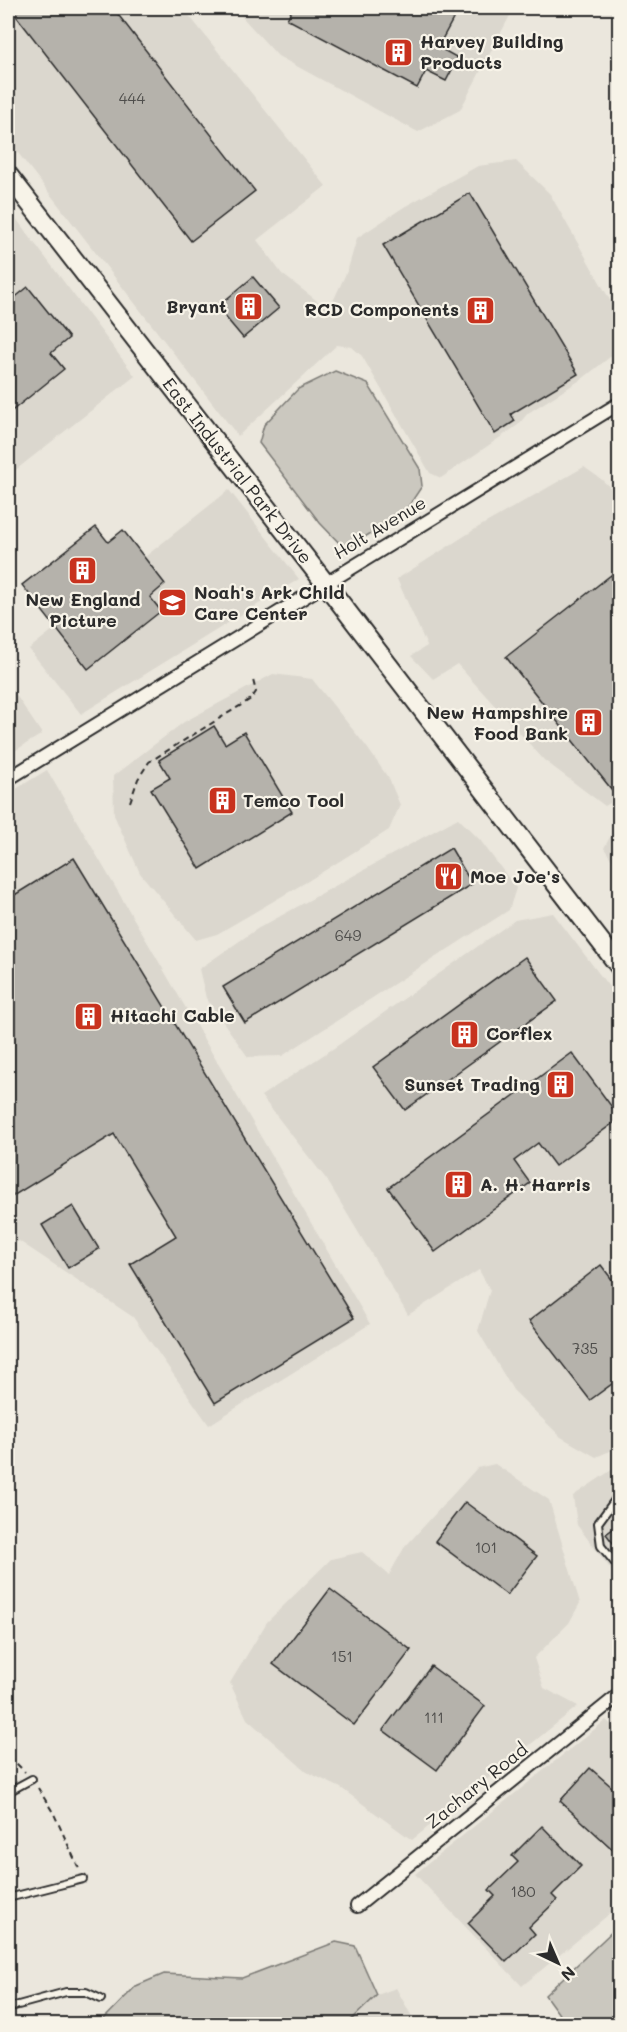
<svg xmlns="http://www.w3.org/2000/svg" width="627" height="2032" font-family="Mali,sans-serif">
  <style>
    .built { fill: #dbd7ce }
    .green { fill: #cbc8bf; stroke: #7b7a75; stroke-width: 1.5 }
    .building { fill: #b5b2ab; stroke: #2b2b2b; stroke-width: 1.5 }
    .lines { fill: none; stroke-linecap: round; stroke-linejoin: round }
    .lane-casing { stroke: #2b2b2b; stroke-width: 10 }
    .street-casing { stroke: #2b2b2b; stroke-width: 16 }
    .secondary-casing { stroke: #2b2b2b; stroke-width: 22 }
    .path { stroke: #2b2b2b; stroke-width: 2; stroke-dasharray: 6 4.5; stroke-linecap: butt }
    .lane { stroke: #f7f3e8; stroke-width: 6 }
    .street { stroke: #f7f3e8; stroke-width: 12 }
    .secondary { stroke: #f7f3e8; stroke-width: 18 }
    .labels { text-anchor: middle; stroke-width: 4.5; stroke-linejoin: round; paint-order: stroke }
    .number-label { font-size: 15px; fill: #4e4d4b }
    .poi-label { font-size: 18px; font-weight: bold; fill: #2b2b2b; stroke: #f7f3e8; text-anchor: start }
    .street-label { font-size: 18px; fill: #2b2b2b; stroke: #f7f3e8 }
  </style>
  <rect width="100%" height="100%" fill="#ebe7dd"/>
  <filter id="ink" filterUnits="userSpaceOnUse"><feTurbulence type="fractalNoise" baseFrequency=".0167" numOctaves="2"/><feDisplacementMap in="SourceGraphic" scale="12" xChannelSelector="R" yChannelSelector="G"/><feConvolveMatrix kernelMatrix="1 2 1 2 8 2 1 2 1" color-interpolation-filters="sRGB"/></filter>
  <g filter="url(#ink)">
    <g class="built">
      <polygon points="8,8 183,8 326,186 257,240 282,274 329,310 348,269 357,238 404,207 478,166 516,161 550,194 619,316 619,350 582,379 528,413 518,425 441,478 430,473 362,356 352,347 337,345 238,436 8,140"/>
      <polygon points="234,8 514,8 460,110 418,132 278,56"/>
      <polygon points="8,208 135,376 8,476"/>
      <polygon points="584,467 601,479 619,496 619,798 605,806 544,760 457,664 433,679 411,656 427,646 397,579 477,528"/>
      <polygon points="229,490 299,579 81,714 29,649"/>
      <polygon points="273,674 312,679 366,746 389,779 400,805 389,830 308,881 217,934 196,940 140,873 114,815 113,776 184,722"/>
      <polygon points="8,683 42,734 8,755"/>
      <polygon points="47,770 370,1324 209,1425 133,1317 19,1241 8,1247 8,794"/>
      <polygon points="458,818 480,840 516,888 509,910 282,1056 248,1057 206,998 199,969 257,929"/>
      <polygon points="619,831 619,871 604,848 610,837"/>
      <polygon points="553,913 619,1000 619,1447 596,1457 561,1437 513,1390 478,1331 490,1290 479,1270 408,1315 327,1180 261,1096 337,1046 515,920"/>
      <polygon points="495,1464 549,1500 580,1603 569,1623 534,1658 544,1688 578,1706 412,1840 341,1788 307,1772 247,1719 230,1683 267,1622 331,1559 362,1552 389,1575 404,1548 477,1468"/>
      <polygon points="619,1465 619,1580 577,1525 573,1496"/>
      <polygon points="606,1720 619,1732 619,1906 522,1986 415,1874"/>
      <polygon points="396,1988 416,2024 347,2024 377,1995"/>
    </g>
    <g class="green">
      <polygon points="335,371 368,384 420,469 422,486 404,513 345,549 320,523 259,443 264,425 298,389"/>
      <polygon points="619,1925 619,2024 566,2024 545,1995"/>
      <polygon points="336,1942 355,1946 377,1995 347,2024 99,2024 136,1986 164,1974 242,1978"/>
    </g>
    <g class="building">
      <polygon points="10,8 113,8 255,191 191,241"/>
      <polygon points="293,8 459,8 438,47 458,58 446,81 426,71 417,88 287,19"/>
      <polygon points="470,193 578,374 511,414 515,421 495,434 383,245"/>
      <polygon points="253,277 279,308 243,338 217,307"/>
      <polygon points="28,287 69,338 51,353 64,369 8,414 8,303"/>
      <polygon points="96,527 108,542 123,530 165,584 150,597 161,611 88,669 22,585"/>
      <polygon points="611,575 620,585 620,800 506,657"/>
      <polygon points="214,726 225,744 244,732 292,812 200,869 151,789 170,778 159,760"/>
      <polygon points="451,848 472,884 245,1023 223,987"/>
      <polygon points="74,858 354,1318 215,1403 130,1264 176,1236 114,1134 8,1199 8,899"/>
      <polygon points="525,957 557,1001 405,1110 373,1067"/>
      <polygon points="572,1053 620,1118 555,1166 538,1143 514,1161 530,1183 435,1252 388,1188"/>
      <polygon points="73,1206 99,1249 68,1268 42,1225"/>
      <polygon points="601,1265 620,1290 620,1378 590,1400 529,1321"/>
      <polygon points="465,1502 537,1556 507,1595 435,1541"/>
      <polygon points="620,1524 620,1552 606,1534"/>
      <polygon points="330,1589 411,1650 354,1725 273,1664"/>
      <polygon points="431,1666 485,1706 437,1770 383,1730"/>
      <polygon points="590,1768 620,1794 620,1856 560,1801"/>
      <polygon points="542,1826 581,1866 552,1895 557,1900 529,1927 535,1934 506,1962 468,1923 495,1896 489,1890 518,1862 512,1856"/>
    </g>
    <g class="lines">
      <defs>
        <g id="lane">
          <polyline points="620,1493 598,1523 601,1546 620,1569"/>
          <polyline points="8,1792 32,1779"/>
          <polyline points="8,1898 83,1879"/>
          <polyline points="11,2007 66,1992 86,1992 101,1999"/>
        </g>
        <g id="street">
          <polyline points="8,779 620,403"/>
          <polyline points="357,1906 620,1694"/>
        </g>
        <polyline id="secondary" points="8,175 325,583 620,967"/>
      </defs>
      <use href="#lane" class="lane-casing"/>
      <use href="#street" class="street-casing"/>
      <use href="#secondary" class="secondary-casing"/>
      <g class="path">
        <polyline points="130,802 138,779 149,762 251,699 256,692 253,680"/>
        <polyline points="8,1758 15,1762 25,1772"/>
        <polyline points="38,1788 54,1814 80,1871"/>
      </g>
      <use href="#lane" class="lane"/>
      <use href="#street" class="street"/>
      <use href="#secondary" class="secondary"/>
    </g>
  </g>
  <defs>
    <symbol id="building-square" viewBox="-11 -11 22 22"><rect x="-9" y="-9" width="18" height="18" rx="4" fill="#c8321e" stroke="#f7f3e8"/><path d="M-4-6H4V6H1V3H-1V6H-4ZM-2.5-4.3h1.7v1.8h-1.7ZM.8-4.3h1.7v1.8H.8ZM-2.5-1h1.7V.8h-1.7ZM.8-1h1.7V.8H.8Z" fill="#fff"/></symbol>
    <symbol id="school-square" viewBox="-11 -11 22 22"><rect x="-9" y="-9" width="18" height="18" rx="4" fill="#c8321e" stroke="#f7f3e8"/><path d="M0-5L7-2L0 1L-7-2ZM-4 1L0 2.5L4 1V4Q0 6-4 4Z" fill="#fff"/></symbol>
    <symbol id="restaurant-square" viewBox="-11 -11 22 22"><rect x="-9" y="-9" width="18" height="18" rx="4" fill="#c8321e" stroke="#f7f3e8"/><path d="M-5-6h1v4h1v-4h1v4h1v-4h1v5L-1.5 .5V6h-2V.5L-5-1ZM5-6V6H3V1.5H1.5Q1.5-4 5-6Z" fill="#fff"/></symbol>
  </defs>
  <g fill-rule="evenodd">
    <use href="#building-square" x="382" y="36" width="33" height="33"/>
    <use href="#building-square" x="232" y="290" width="33" height="33"/>
    <use href="#building-square" x="464" y="294" width="33" height="33"/>
    <use href="#building-square" x="66" y="554" width="33" height="33"/>
    <use href="#school-square" x="156" y="586" width="33" height="33"/>
    <use href="#building-square" x="572" y="706" width="33" height="33"/>
    <use href="#building-square" x="206" y="784" width="33" height="33"/>
    <use href="#restaurant-square" x="432" y="860" width="33" height="33"/>
    <use href="#building-square" x="72" y="1000" width="33" height="33"/>
    <use href="#building-square" x="448" y="1018" width="33" height="33"/>
    <use href="#building-square" x="544" y="1068" width="33" height="33"/>
    <use href="#building-square" x="442" y="1168" width="33" height="33"/>
  </g>
  <g class="labels">
    <g class="number-label">
      <text x="132" y="104">444</text>
      <text x="348" y="941">649</text>
      <text x="585" y="1354">735</text>
      <text x="486" y="1553">101</text>
      <text x="342" y="1662">151</text>
      <text x="434" y="1723">111</text>
      <text x="523" y="1897">180</text>
    </g>
    <g class="poi-label">
      <text x="420" y="48">Harvey Building<tspan x="420" dy="21">Products</tspan></text>
      <text x="227" y="313" text-anchor="end">Bryant</text>
      <text x="459" y="316" text-anchor="end">RCD Components</text>
      <text x="194" y="599">Noah's Ark Child<tspan x="194" dy="21">Care Center</tspan></text>
      <text x="83" y="606" text-anchor="middle">New England<tspan x="83" dy="21">Picture</tspan></text>
      <text x="568" y="719" text-anchor="end">New Hampshire<tspan x="568" dy="21">Food Bank</tspan></text>
      <text x="243" y="807">Temco Tool</text>
      <text x="470" y="883">Moe Joe's</text>
      <text x="110" y="1022">Hitachi Cable</text>
      <text x="486" y="1040">Corflex</text>
      <text x="540" y="1091" text-anchor="end">Sunset Trading</text>
      <text x="480" y="1191">A. H. Harris</text>
    </g>
    <g class="street-label">
      <text transform="translate(237 471) rotate(52)" y="6">East Industrial Park Drive</text>
      <text transform="translate(380 528) rotate(-31)" y="6">Holt Avenue</text>
      <text transform="translate(477 1786) rotate(-39)" y="6">Zachary Road</text>
    </g>
  </g>
  <rect width="627" height="2032" fill="none" stroke="#f7f3e8" stroke-width="30"/>
  <rect x="15" y="15" width="597" height="2002" fill="none" stroke="#2b2b2b" stroke-width="2" filter="url(#ink)"/>
  <g transform="translate(558 1963) rotate(136)" stroke="#f7f3e8" stroke-width="4.5" paint-order="stroke">
  <path d="M0-4.5L10 22L0 15L-10 22Z" fill="#2b2b2b"/>
  <text y="-9" font-size="16" font-weight="bold" text-anchor="middle" fill="#2b2b2b">N</text>
  </g>
</svg>
